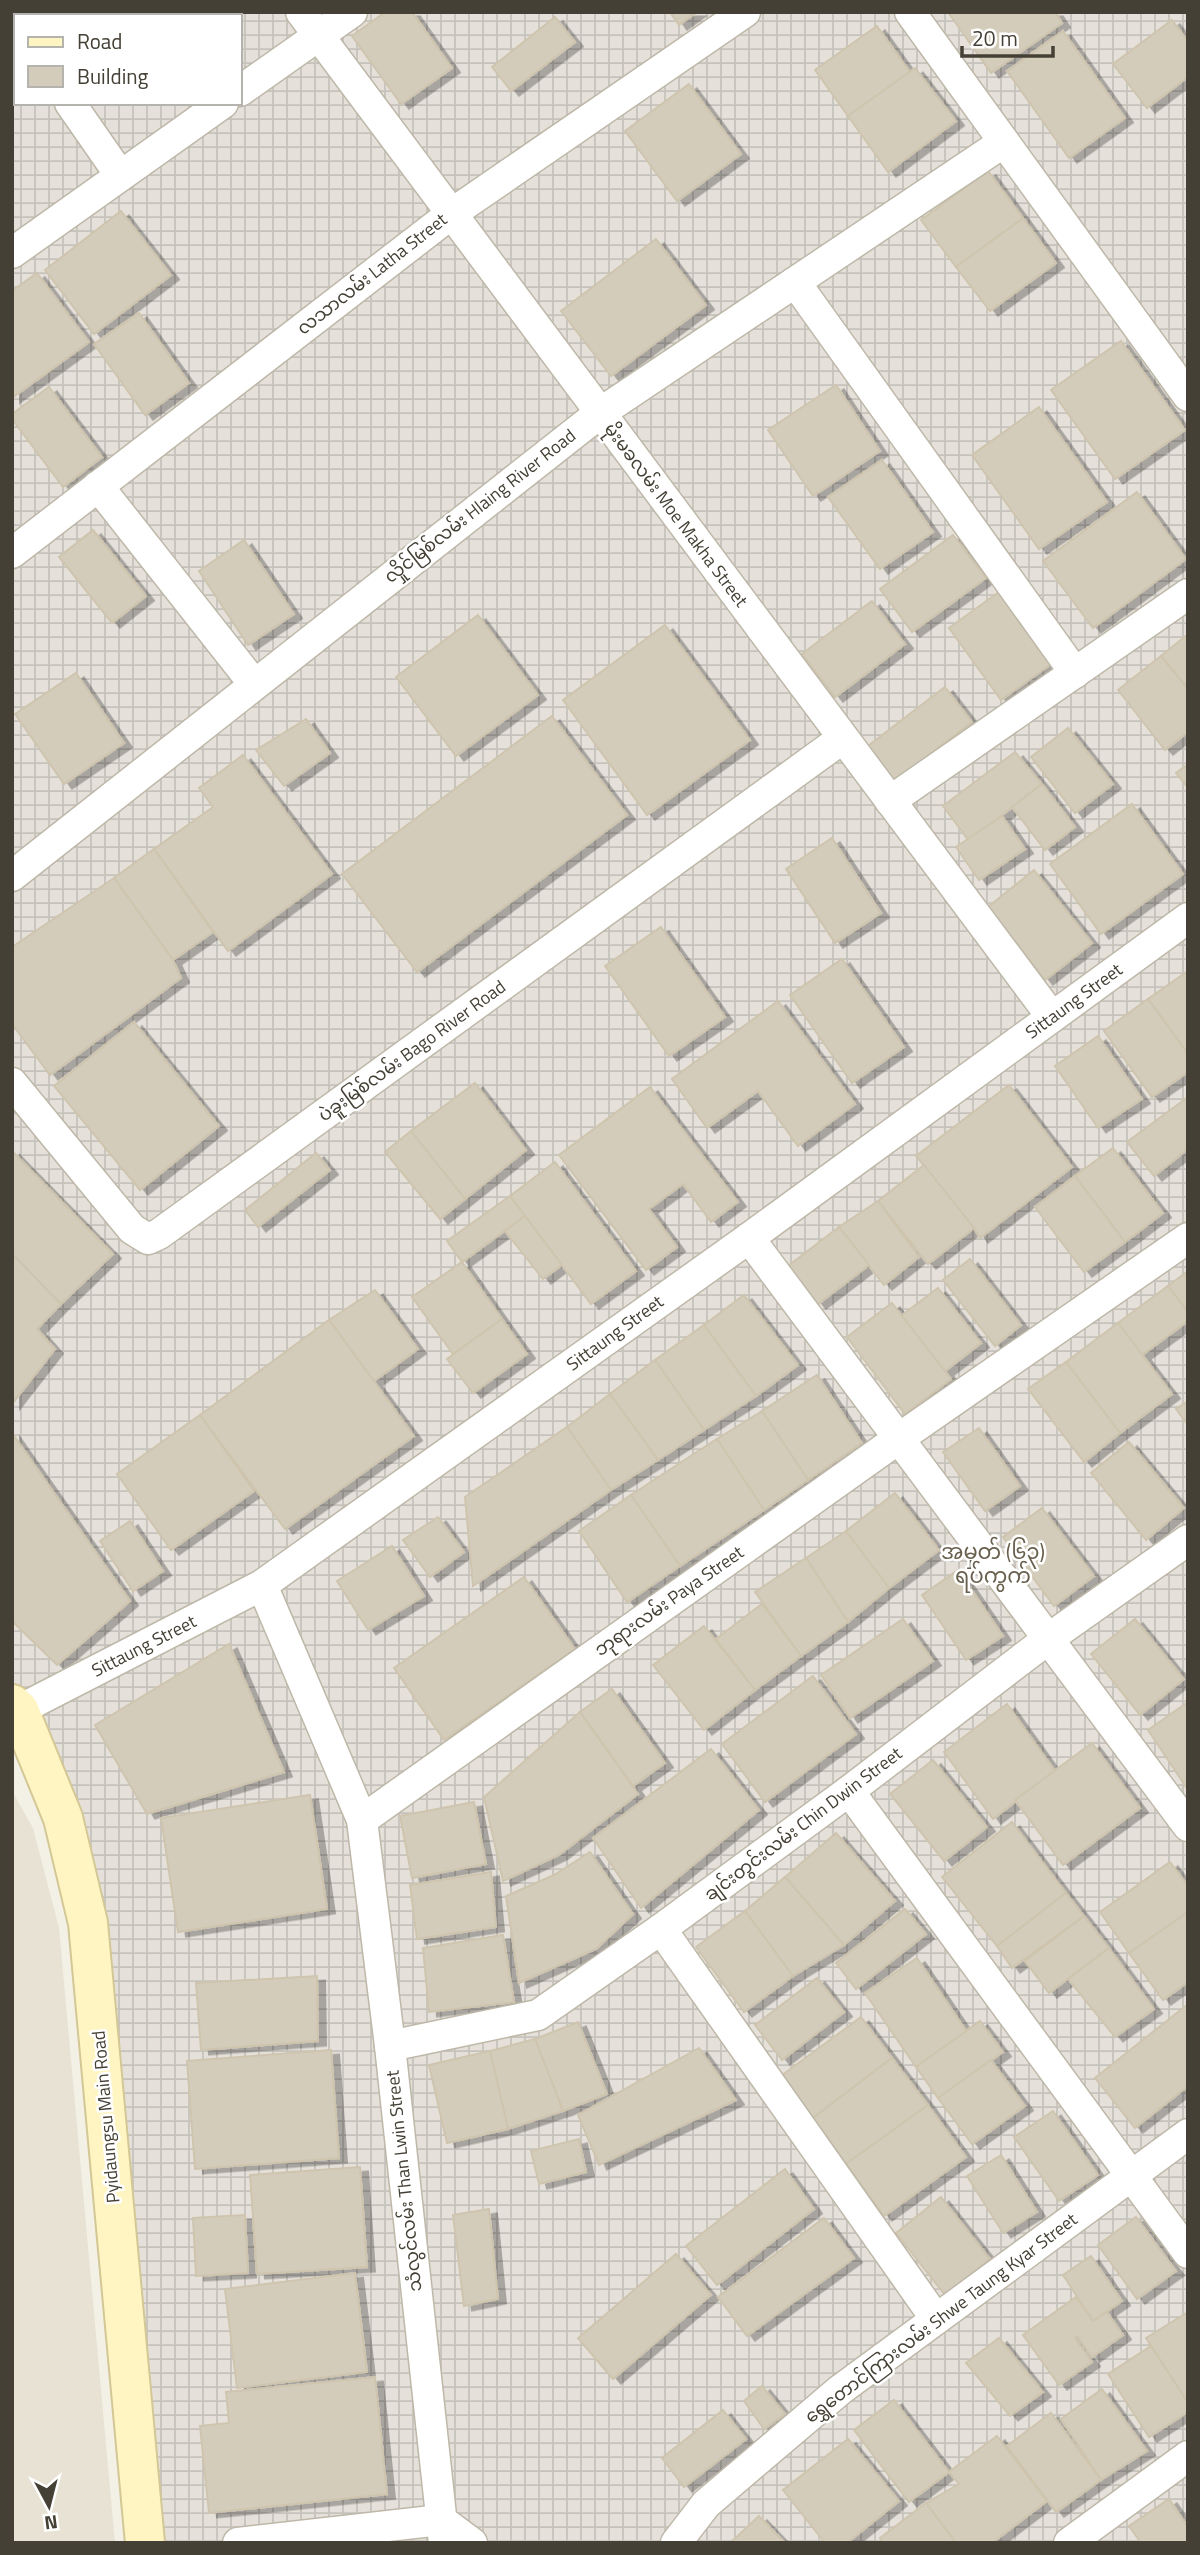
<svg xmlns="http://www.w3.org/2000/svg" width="1200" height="2555" font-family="'Titillium Web','Noto Sans Myanmar',sans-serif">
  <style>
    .residential { fill: #e7e2d3 }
    .industrial { fill: url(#industrial-grid); fill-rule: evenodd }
    .building { fill: #d4ccbb; stroke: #cfc5ae; stroke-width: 2; filter: url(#shadow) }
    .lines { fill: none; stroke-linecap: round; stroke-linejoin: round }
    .minor-casing { stroke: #beb8a8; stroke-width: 33 }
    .secondary-casing { stroke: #d3c795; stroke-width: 42 }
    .minor { stroke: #fff; stroke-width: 30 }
    .secondary { stroke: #fff5c3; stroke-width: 38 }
    .labels { text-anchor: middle; stroke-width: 5; stroke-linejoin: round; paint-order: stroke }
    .street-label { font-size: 18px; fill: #454035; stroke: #fff }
    .quarter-label { font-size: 21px; fill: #685f4c; stroke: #fff }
  </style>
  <defs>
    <pattern id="industrial-grid" width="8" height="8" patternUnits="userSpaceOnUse" patternTransform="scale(1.75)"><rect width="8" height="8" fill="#e5e1da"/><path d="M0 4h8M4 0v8" fill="none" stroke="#c6c2bc"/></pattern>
    <filter id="shadow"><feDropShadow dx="8" dy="4.5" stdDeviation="0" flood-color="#0004"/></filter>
  </defs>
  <rect width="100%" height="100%" fill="#f3f0e5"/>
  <polygon class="residential" points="12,1791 33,1828 59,1928 115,2543 12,2543"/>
  <path class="industrial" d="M12 12H1188V2543H145L88 1923 12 1704ZM16 16H240V103H16Z"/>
  <g class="building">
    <polygon points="49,12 125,12 120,16 51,16"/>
    <polygon points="154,12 177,12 180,16 149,16"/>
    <polygon points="385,12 412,12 452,68 401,104 352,36"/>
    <polygon points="670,12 697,12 679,25"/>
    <polygon points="948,12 1055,12 1062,23 991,73"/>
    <polygon points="555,17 575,42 511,91 492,67"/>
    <polygon points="1172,20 1188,41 1188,77 1147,108 1113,64"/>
    <polygon points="877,26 910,72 848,116 815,70"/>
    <polygon points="1063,31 1125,118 1069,158 1007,71"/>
    <polygon points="915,68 956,121 888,172 848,116"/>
    <polygon points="689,84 741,154 677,201 625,131"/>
    <polygon points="988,171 1023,218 956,267 921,220"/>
    <polygon points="121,211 171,275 94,334 45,270"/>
    <polygon points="1023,218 1056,263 990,311 956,267"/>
    <polygon points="656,239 706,305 611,376 561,311"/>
    <polygon points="37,273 89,342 12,398 12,291"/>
    <polygon points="139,313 189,383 145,415 94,344"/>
    <polygon points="1121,341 1185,430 1115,479 1051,390"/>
    <polygon points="836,385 880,451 813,496 768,430"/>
    <polygon points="49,387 102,457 63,487 12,419 12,414"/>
    <polygon points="1039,407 1107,502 1039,549 972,455"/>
    <polygon points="882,460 933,532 880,569 828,497"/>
    <polygon points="1137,492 1186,559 1093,628 1043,561"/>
    <polygon points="93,530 146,596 112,623 59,557"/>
    <polygon points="953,535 986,578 912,632 880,589"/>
    <polygon points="244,540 294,614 248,645 199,571"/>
    <polygon points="999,592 1051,664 1001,700 949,628"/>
    <polygon points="872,601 905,644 835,697 802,654"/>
    <polygon points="478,615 538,695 456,756 396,677"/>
    <polygon points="665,625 750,740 647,815 563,700"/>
    <polygon points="1188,634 1188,689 1161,656"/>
    <polygon points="1161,656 1188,689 1188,732 1165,750 1118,690"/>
    <polygon points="76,673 124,743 64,784 15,714"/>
    <polygon points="945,687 972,722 895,781 868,746"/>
    <polygon points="552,716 627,815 417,972 342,874"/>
    <polygon points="306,719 330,753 284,786 256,750"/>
    <polygon points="1068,728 1113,784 1075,813 1031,757"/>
    <polygon points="1015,752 1042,784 969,841 943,806"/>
    <polygon points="243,755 332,874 228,951 154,849 213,807 199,788"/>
    <polygon points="1188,764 1188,788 1176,773"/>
    <polygon points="1042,784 1075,827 1045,850 1012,807"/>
    <polygon points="1132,804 1183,874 1101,934 1050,864"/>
    <polygon points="1002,816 1025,849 979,880 956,847"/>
    <polygon points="832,838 881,913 835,943 786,869"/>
    <polygon points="154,849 213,932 173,960 114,878"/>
    <polygon points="1034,870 1092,943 1045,980 988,907"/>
    <polygon points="114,878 173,960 181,978 50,1075 12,1024 12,947"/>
    <polygon points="661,927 725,1017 669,1056 605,966"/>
    <polygon points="842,959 904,1047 852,1083 790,995"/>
    <polygon points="1188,971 1188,1054 1148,999"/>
    <polygon points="1148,999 1188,1054 1188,1072 1152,1097 1104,1031"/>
    <polygon points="778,1001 855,1104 798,1146 758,1091 707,1128 672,1079"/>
    <polygon points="134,1022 219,1126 140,1190 54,1086"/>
    <polygon points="1098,1036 1142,1099 1098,1128 1055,1066"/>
    <polygon points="475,1083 526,1150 465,1199 411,1131"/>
    <polygon points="1009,1085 1072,1167 980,1238 974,1228 916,1156"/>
    <polygon points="650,1087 738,1202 711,1222 683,1184 649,1209 677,1247 646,1270 559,1155"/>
    <polygon points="1188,1097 1188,1149 1154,1176 1127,1142"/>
    <polygon points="411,1131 465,1199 440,1219 385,1152"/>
    <polygon points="1113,1148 1163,1213 1125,1242 1075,1176"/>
    <polygon points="12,1151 113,1254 61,1304 12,1254"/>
    <polygon points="316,1153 330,1170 258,1227 245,1210"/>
    <polygon points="555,1162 636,1271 591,1304 510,1196"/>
    <polygon points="924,1165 974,1228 928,1264 878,1201"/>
    <polygon points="1075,1176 1125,1242 1084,1272 1035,1207"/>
    <polygon points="510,1196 525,1216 462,1262 447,1241"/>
    <polygon points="878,1201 919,1257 884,1285 839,1227"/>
    <polygon points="525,1216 562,1265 543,1279 505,1231"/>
    <polygon points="839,1227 869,1265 818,1304 788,1266"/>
    <polygon points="12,1254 61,1304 37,1329 55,1349 12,1404"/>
    <polygon points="970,1259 1021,1325 995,1346 943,1280"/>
    <polygon points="462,1262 502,1319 453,1354 412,1297"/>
    <polygon points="1188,1271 1188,1312 1168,1286"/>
    <polygon points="1168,1286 1188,1312 1188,1321 1142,1355 1118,1323"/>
    <polygon points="938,1288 981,1343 945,1371 901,1316"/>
    <polygon points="375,1290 418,1349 374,1381 329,1320"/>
    <polygon points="744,1295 798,1365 756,1396 704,1325"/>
    <polygon points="892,1303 951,1379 905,1414 847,1337"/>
    <polygon points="502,1319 527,1354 473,1393 447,1359"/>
    <polygon points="329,1320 414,1436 285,1529 200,1415"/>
    <polygon points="1118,1323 1172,1394 1120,1433 1066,1362"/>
    <polygon points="704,1325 756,1396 704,1430 655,1360"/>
    <polygon points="655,1360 704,1430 658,1460 610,1394"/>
    <polygon points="1066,1362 1120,1433 1084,1462 1028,1389"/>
    <polygon points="817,1375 862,1443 808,1480 762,1411"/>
    <polygon points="610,1394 658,1460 611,1490 567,1427"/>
    <polygon points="1188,1401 1188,1425 1176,1409"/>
    <polygon points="762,1411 808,1480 764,1510 717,1439"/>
    <polygon points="200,1415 254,1491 171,1550 117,1474"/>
    <polygon points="567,1427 611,1490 473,1586 465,1497"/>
    <polygon points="979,1428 1020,1486 985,1511 943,1452"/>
    <polygon points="12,1433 130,1601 57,1665 12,1621"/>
    <polygon points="717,1439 764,1510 680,1566 631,1495"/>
    <polygon points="1129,1442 1184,1508 1146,1540 1091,1473"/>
    <polygon points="895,1493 939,1550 889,1588 846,1531"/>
    <polygon points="631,1495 680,1566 627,1602 579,1531"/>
    <polygon points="1042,1508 1094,1576 1054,1606 1003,1537"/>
    <polygon points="438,1517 464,1552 430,1577 403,1540"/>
    <polygon points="130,1521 163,1571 133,1591 100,1541"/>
    <polygon points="846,1531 889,1588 848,1622 806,1558"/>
    <polygon points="392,1546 424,1596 368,1630 337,1581"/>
    <polygon points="806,1558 848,1622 801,1656 755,1592"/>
    <polygon points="958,1570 1003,1636 966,1660 922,1595"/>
    <polygon points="524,1577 575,1649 444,1740 394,1668"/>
    <polygon points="762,1604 801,1656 755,1690 716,1639"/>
    <polygon points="903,1619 933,1661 850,1718 821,1675"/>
    <polygon points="1135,1619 1184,1679 1140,1715 1091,1654"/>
    <polygon points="704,1626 755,1690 704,1730 653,1665"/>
    <polygon points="229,1644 284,1772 147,1814 95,1725"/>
    <polygon points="813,1676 856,1734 765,1802 722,1744"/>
    <polygon points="612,1689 665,1763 633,1786 580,1712"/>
    <polygon points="1188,1702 1188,1790 1148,1730"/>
    <polygon points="1007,1704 1055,1771 993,1819 944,1752"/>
    <polygon points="580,1712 638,1794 559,1855 503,1881 484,1797"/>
    <polygon points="1092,1743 1140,1808 1063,1865 1015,1800"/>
    <polygon points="711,1749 759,1810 641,1908 593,1838"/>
    <polygon points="933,1760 987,1827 944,1861 890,1794"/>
    <polygon points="310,1795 327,1909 178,1932 161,1818"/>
    <polygon points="474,1802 486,1864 412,1878 400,1816"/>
    <polygon points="1012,1822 1066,1893 997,1946 942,1877"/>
    <polygon points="836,1833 895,1901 844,1945 785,1877"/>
    <polygon points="590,1852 633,1914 596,1949 519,1983 506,1896 554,1875"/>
    <polygon points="1170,1862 1188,1886 1188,1912 1129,1953 1100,1912"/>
    <polygon points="491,1872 496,1927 417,1939 410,1885"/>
    <polygon points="785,1877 844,1945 793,1976 745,1911"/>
    <polygon points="1066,1893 1084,1916 1012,1968 997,1946"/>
    <polygon points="905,1909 926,1934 856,1989 836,1963"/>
    <polygon points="745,1911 793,1976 744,2012 696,1947"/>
    <polygon points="1188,1912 1188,1982 1163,2000 1129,1953"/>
    <polygon points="1084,1916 1109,1948 1049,1993 1025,1961"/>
    <polygon points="503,1935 514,2002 429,2012 423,1948"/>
    <polygon points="1109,1948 1154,2009 1115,2037 1068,1979"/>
    <polygon points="917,1958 967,2032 916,2067 865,1993"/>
    <polygon points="317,1976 318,2041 201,2050 196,1983"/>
    <polygon points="817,1978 844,2012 782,2060 755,2025"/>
    <polygon points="1188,2004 1188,2086 1135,2128 1095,2078"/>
    <polygon points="861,2017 892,2058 813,2118 781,2076"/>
    <polygon points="980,2021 1003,2052 938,2098 916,2067"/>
    <polygon points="578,2022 607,2094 563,2111 535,2039"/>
    <polygon points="535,2039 563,2111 508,2129 490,2051"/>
    <polygon points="699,2048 736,2100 599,2165 578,2115"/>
    <polygon points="331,2050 339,2158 195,2169 187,2061"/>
    <polygon points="490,2051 508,2129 447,2143 429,2065"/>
    <polygon points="892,2058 928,2105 846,2164 813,2118"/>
    <polygon points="991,2060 1025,2106 972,2144 938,2098"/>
    <polygon points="928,2105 966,2157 884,2216 846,2164"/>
    <polygon points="1053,2111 1098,2175 1059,2201 1014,2137"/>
    <polygon points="579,2139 586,2172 539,2184 531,2151"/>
    <polygon points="1001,2155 1037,2212 1003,2233 967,2176"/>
    <polygon points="360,2167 367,2267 257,2274 250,2175"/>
    <polygon points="785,2169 814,2209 717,2285 686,2246"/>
    <polygon points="941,2197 990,2259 945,2295 896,2233"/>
    <polygon points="489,2209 498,2299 464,2306 453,2215"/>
    <polygon points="245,2215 248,2273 196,2276 193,2218"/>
    <polygon points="1136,2217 1176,2271 1137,2299 1098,2245"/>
    <polygon points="824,2218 854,2258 747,2336 718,2297"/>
    <polygon points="676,2254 711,2295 613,2379 578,2338"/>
    <polygon points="1091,2256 1122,2301 1093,2321 1063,2275"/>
    <polygon points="355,2273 367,2372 237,2388 225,2289"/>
    <polygon points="1076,2297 1093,2321 1107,2312 1123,2335 1092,2357 1077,2336 1075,2338 1092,2362 1059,2385 1023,2335"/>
    <polygon points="1188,2312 1188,2403 1146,2338"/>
    <polygon points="999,2338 1043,2392 1010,2416 966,2363"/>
    <polygon points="1151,2346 1188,2403 1188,2412 1149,2437 1108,2374"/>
    <polygon points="375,2377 387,2494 209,2513 200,2426 229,2423 226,2392"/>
    <polygon points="762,2386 785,2414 764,2429 744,2401"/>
    <polygon points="1102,2389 1147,2451 1101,2480 1061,2419"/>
    <polygon points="894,2400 949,2472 909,2502 854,2430"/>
    <polygon points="723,2410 746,2439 684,2487 662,2458"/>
    <polygon points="1051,2413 1101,2480 1056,2512 1007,2446"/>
    <polygon points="997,2436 1047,2501 992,2543 956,2543 926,2503 959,2484 949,2472"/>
    <polygon points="848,2439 899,2501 847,2543 825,2543 783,2490"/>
    <polygon points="1169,2499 1188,2527 1188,2543 1141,2543 1129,2526"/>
    <polygon points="926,2503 956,2543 883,2543 880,2538"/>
    <polygon points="759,2516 785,2543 730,2543"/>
  </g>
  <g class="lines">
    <defs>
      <g id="minor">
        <polyline points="301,12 1052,1017"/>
        <polyline points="910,12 1188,396"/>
        <polyline points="12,20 16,25"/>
        <polyline points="240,91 352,12"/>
        <polyline points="70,103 120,175"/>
        <polyline points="12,253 223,103"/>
        <polyline points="795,282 1075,673"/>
        <polyline points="98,486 254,684"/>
        <polyline points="12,553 451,214 745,12"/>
        <polyline points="890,801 1188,594"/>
        <polyline points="12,876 600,413 1004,142"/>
        <polyline points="12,1083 132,1229 148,1239 159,1234 843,738"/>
        <polyline points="749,1238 1188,1826"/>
        <polyline points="262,1585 362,1820 898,1439 1188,1238"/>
        <polyline points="19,1710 262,1585 749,1238 1188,918"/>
        <polyline points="849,1791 1188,2253"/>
        <polyline points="362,1820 390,2046 444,2543"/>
        <polyline points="661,1929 936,2319"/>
        <polyline points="390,2046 538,2015 661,1929 849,1791 1048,1639 1188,1540"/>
        <polyline points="238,2543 441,2520 472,2543"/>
        <polyline points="676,2543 706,2504 840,2390 1188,2134"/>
        <polyline points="1069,2543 1188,2456"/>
      </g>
      <polyline id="secondary" points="12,1704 19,1710 63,1818 88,1923 145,2543"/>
    </defs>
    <use href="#minor" class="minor-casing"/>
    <use href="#secondary" class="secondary-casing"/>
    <use href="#minor" class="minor"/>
    <use href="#secondary" class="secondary"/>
  </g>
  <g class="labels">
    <g class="street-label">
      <text transform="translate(372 274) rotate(-38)" y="6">လသာလမ်း Latha Street</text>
      <text transform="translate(480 506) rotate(-38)" y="6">လှိုင်မြစ်လမ်း Hlaing River Road</text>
      <text transform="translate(676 515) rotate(53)" y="6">မိုးမခလမ်း Moe Makha Street</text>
      <text transform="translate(1074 1001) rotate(-36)" y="6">Sittaung Street</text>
      <text transform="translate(412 1051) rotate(-36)" y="6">ပဲခူးမြစ်လမ်း Bago River Road</text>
      <text transform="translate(615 1333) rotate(-36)" y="6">Sittaung Street</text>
      <text transform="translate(669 1601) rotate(-35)" y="6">ဘုရားလမ်း Paya Street</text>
      <text transform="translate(144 1646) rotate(-27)" y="6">Sittaung Street</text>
      <text transform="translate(803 1824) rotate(-37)" y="6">ချင်းတွင်းလမ်း Chin Dwin Street</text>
      <text transform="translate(106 2117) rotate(-95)" y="6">Pyidaungsu Main Road</text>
      <text transform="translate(404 2181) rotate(-96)" y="6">သံလွင်လမ်း Than Lwin Street</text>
      <text transform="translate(941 2318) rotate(-37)" y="6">ရွှေတောင်ကြားလမ်း Shwe Taung Kyar Street</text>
    </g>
    <g class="quarter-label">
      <text x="993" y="1559">အမှတ် (၆၃)<tspan x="993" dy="24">ရပ်ကွက်</tspan></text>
    </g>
  </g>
  <rect width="1200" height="2555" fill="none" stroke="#454035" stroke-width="28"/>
  <rect x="14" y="14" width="228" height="91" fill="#ffffff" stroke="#b5b3ae" stroke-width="2"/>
  <rect x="28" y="37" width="35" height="10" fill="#fff5c3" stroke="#b5b3ae" stroke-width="2"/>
  <text x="77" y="49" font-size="21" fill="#454035">Road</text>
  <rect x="28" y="66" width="35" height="21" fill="#d4ccbb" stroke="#b5b3ae" stroke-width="2"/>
  <text x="77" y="84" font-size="21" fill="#454035">Building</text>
  <g transform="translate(49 2506) rotate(173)" stroke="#ffffff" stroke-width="5" paint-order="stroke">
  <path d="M0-5L12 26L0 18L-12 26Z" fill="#454035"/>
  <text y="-10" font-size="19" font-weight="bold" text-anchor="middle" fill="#454035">N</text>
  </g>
  <path d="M962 46v10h91v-10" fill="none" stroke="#454035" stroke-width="3.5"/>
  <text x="972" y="46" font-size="21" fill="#454035" stroke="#ffffff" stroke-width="5" paint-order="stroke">20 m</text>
</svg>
